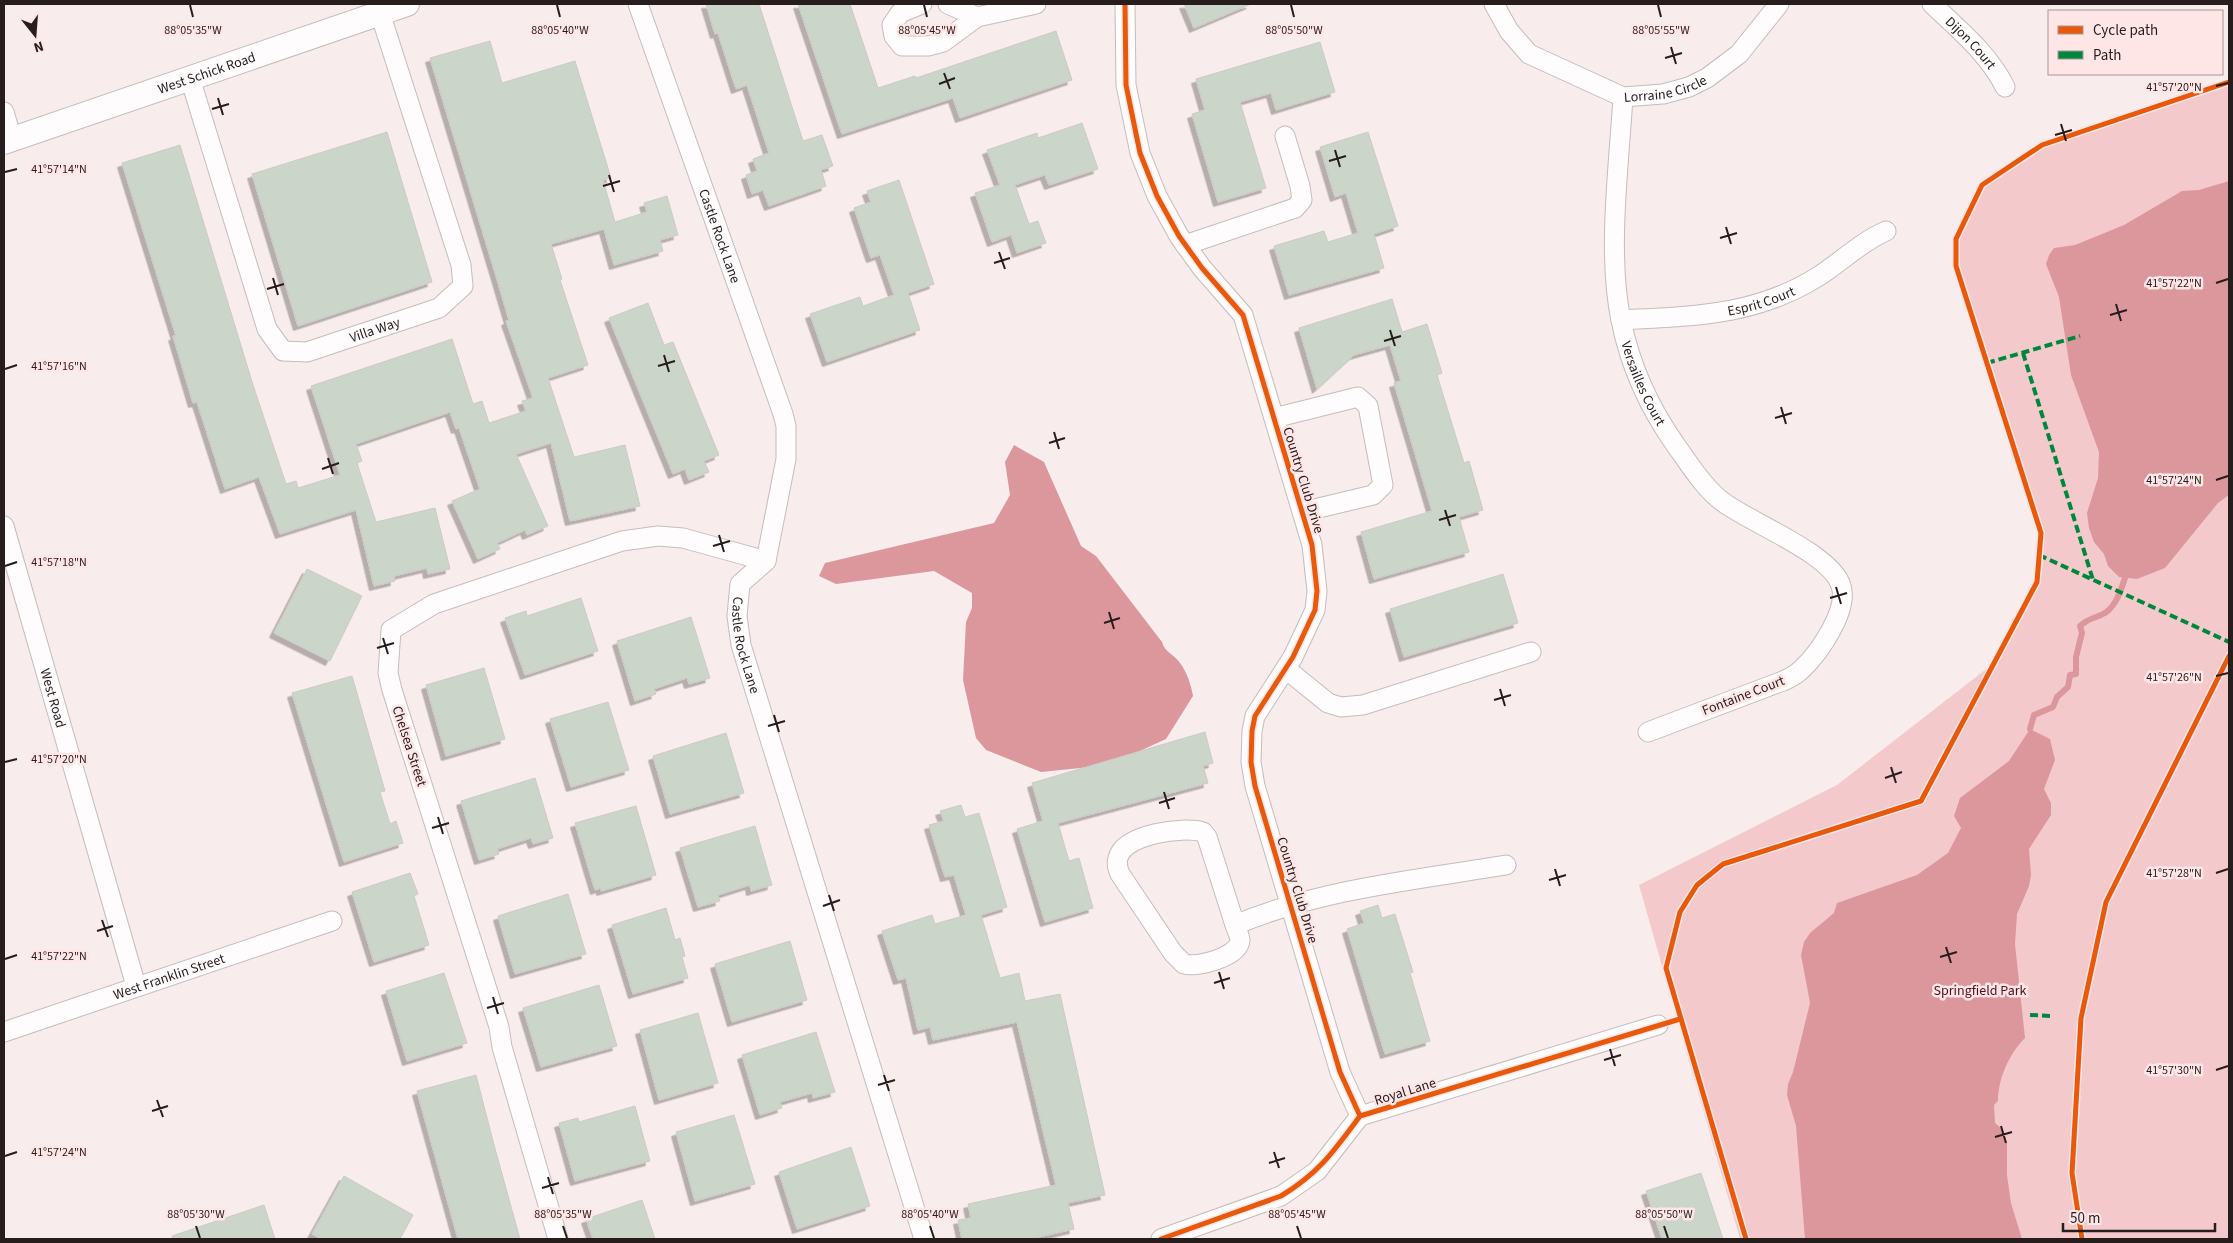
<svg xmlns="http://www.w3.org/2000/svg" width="2233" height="1243" font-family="'Source Sans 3',sans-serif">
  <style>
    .green { fill: #f4c9cc }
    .water { fill: #dc979d }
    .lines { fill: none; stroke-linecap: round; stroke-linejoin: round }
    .stream { stroke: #dc979d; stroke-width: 6 }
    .building { fill: #cbd5ca; stroke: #cccac8; filter: url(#shadow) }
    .minor-casing { stroke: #c6bcbc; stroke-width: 21 }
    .tertiary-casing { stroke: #c6bcbc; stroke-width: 26 }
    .minor { stroke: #fefcfc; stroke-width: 19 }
    .tertiary { stroke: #fefcfc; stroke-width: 24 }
    .quiet { stroke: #00873e; stroke-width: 4; stroke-dasharray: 8 4; stroke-linecap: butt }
    .cycleway-casing { stroke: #fee6e7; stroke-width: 8 }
    .cycleway { stroke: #e8590c; stroke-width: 5 }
    .ticks { fill: none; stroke: #271d1d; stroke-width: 2 }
    .labels { text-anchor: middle; stroke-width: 5; stroke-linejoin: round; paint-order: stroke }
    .street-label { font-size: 14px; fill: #271d1d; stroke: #fee6e7 }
    .park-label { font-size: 14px; fill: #4d111c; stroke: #fee6e7 }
    .ticks-label { font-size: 12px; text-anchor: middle; fill: #271d1d; stroke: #fee6e7; stroke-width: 5; stroke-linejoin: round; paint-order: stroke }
  </style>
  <defs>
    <filter id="shadow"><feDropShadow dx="-4.5" dy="4.5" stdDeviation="0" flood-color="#0004"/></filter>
  </defs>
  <rect width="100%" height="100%" fill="#f8ecec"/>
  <polygon class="green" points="2229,82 2229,1239 1740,1239 1639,885 1837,785 1994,663 2037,582 2041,533 1956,266 1956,239 1982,185 2042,145"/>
  <g class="water">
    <polygon points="2229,181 2229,495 2218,503 2165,568 2137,579 2119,577 2108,566 2104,554 2094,542 2089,528 2087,513 2098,478 2099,452 2071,375 2059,297 2046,264 2049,255 2054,248 2075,245 2124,225 2182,191 2199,190"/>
    <path d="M1014 445 1044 462 1081 546 1096 556 1162 642C1165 653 1174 654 1180 663 1187 672 1191 685 1193 696L1166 739 1118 761 1100 766 1041 772 986 750 976 738 963 680 966 622 972 608V593L934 571 836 584 819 576 825 563 994 523 1010 495 1005 462Z"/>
    <path d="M2030 729 2050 739 2055 760 2044 789 2051 803V815L2029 849 2031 875 2029 886 2017 914 2015 944 2025 1038C2009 1054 1998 1079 1998 1101L1994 1105 1995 1123 2002 1129 2007 1142V1175L2011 1203 2022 1239H1805L1796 1126 1787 1095 1788 1084 1793 1072 1810 1003 1801 955 1804 942 1810 933 1834 913 1837 903 1917 875 1948 853 1961 828 1954 816 1960 798 2009 761Z"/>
  </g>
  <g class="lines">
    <path class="stream" d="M2030 729 2034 715 2053 707 2057 697 2068 687 2070 675 2076 674V657L2082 633 2080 626C2087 619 2092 619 2101 615 2115 610 2121 590 2125 578"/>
  </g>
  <g class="building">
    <polygon points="706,4 759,4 803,141 822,135 833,166 821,170 826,186 769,206 763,190 752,194 746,175 757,171 753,159 769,153 747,85 736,89 718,33 715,34"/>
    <polygon points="798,4 850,4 878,88 915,76 916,78 1056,31 1072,80 960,118 953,98 842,134"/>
    <polygon points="1184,4 1251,4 1194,28"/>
    <polygon points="490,41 502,83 575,61 611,178 603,180 615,222 647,212 644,203 667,196 678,235 660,240 663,251 614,265 604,229 551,244 562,279 560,280 588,365 548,378 574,457 625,445 640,506 570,521 551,443 516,454 548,526 527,535 525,530 497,543 500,549 478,559 452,501 480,489 459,428 456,429 450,412 356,444 362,461 357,463 376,522 435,508 450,569 428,574 427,568 394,576 395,581 374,586 356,510 280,534 259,477 225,489 197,402 193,403 173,336 176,336 122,163 180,145 253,385 286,484 296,481 298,488 340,475 311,386 452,339 473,404 482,401 489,423 526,411 522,401 533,398 506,321 509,320 496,276 430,58"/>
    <polygon points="1320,42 1335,92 1276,110 1271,93 1240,102 1266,188 1218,202 1192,114 1205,110 1196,79"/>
    <polygon points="1082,123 1098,169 1049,185 1045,175 1015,185 1029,224 1038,221 1046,243 1017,253 1011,235 992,242 975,193 1000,185 987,150 1037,133 1038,138"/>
    <polygon points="387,132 432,282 298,326 252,174"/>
    <polygon points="1368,132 1398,226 1374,234 1384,268 1289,295 1274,246 1324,231 1328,242 1358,233 1346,193 1335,197 1320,147"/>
    <polygon points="899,180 934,284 908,293 920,330 827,362 810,314 860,297 863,306 894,295 880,255 871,258 854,208 871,202 867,191"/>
    <polygon points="1392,299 1402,332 1427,324 1442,373 1437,375 1464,463 1469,461 1483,510 1459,517 1469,552 1374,579 1361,532 1432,511 1394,383 1401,381 1390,345 1354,355 1317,389 1299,328"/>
    <polygon points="648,303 664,345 673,342 719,455 704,461 709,472 689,480 685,469 673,474 609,318"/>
    <polygon points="307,569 362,596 330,661 274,633"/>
    <polygon points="1503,574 1518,623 1404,657 1390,609"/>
    <polygon points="581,598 598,651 525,675 505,618 526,611 527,616"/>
    <polygon points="691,617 710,678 689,684 687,678 654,689 656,694 635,701 617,641"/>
    <polygon points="484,668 505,739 446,756 426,685"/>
    <polygon points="352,676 385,791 380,792 390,824 396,821 403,843 344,862 292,693"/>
    <polygon points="608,702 629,770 571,787 550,719"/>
    <polygon points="1205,732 1213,763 1203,766 1208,783 1058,823 1069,861 1079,858 1093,908 1045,922 1017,829 1043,821 1032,783"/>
    <polygon points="726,733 744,793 670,814 653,756"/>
    <polygon points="535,778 553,838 533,844 531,838 497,849 499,854 479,860 461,801"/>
    <polygon points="961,805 965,817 979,813 1007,907 981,915 1000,978 1019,973 1025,1001 1060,994 1105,1195 1068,1203 1074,1229 1030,1239 962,1239 958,1220 971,1218 968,1204 1056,1185 1017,1022 933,1040 930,1027 918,1030 906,978 898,980 882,931 932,915 935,924 966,915 954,875 945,877 929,825 944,821 940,811"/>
    <polygon points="636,806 656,875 601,891 601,888 595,890 575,823"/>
    <polygon points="755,826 772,885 751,891 750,885 718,895 720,901 698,907 680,848"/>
    <polygon points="410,873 418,894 414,896 429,945 374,962 352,892"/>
    <polygon points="568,894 586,954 515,974 498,916"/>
    <polygon points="1378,905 1382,918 1395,914 1413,972 1410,973 1430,1041 1385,1054 1347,929 1364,923 1360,911"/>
    <polygon points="666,908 675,940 680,938 685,956 682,957 688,978 633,994 612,925"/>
    <polygon points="790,941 807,1000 732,1022 715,964"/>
    <polygon points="444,973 467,1043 407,1061 386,991"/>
    <polygon points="599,985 617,1046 541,1067 523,1008"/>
    <polygon points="698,1013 718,1083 659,1100 640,1030"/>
    <polygon points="816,1032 835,1092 813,1098 812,1093 780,1102 782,1108 760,1115 742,1055"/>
    <polygon points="476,1075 494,1145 520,1239 458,1239 417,1091"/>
    <polygon points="635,1106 650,1161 575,1181 559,1123 578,1118 579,1122"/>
    <polygon points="734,1115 755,1184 695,1201 676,1132"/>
    <polygon points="851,1147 870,1206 797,1229 779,1172"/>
    <polygon points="1701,1173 1723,1239 1662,1239 1646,1191"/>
    <polygon points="344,1176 413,1215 400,1239 321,1239 312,1234"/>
    <polygon points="642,1200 655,1239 593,1239 586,1219"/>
    <polygon points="264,1205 275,1239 173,1239 172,1236"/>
  </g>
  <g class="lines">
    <defs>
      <g id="minor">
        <path id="s1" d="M638 4 783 414 786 426V459L766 561 740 584 737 616 741 645 924 1239"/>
        <polyline points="922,4 900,13 892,25 894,36 902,46 928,46 943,42 977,17 1036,4"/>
        <polyline points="948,4 977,17"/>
        <polyline points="1125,4 1126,85 1140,153 1157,196 1179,236 1202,268 1243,315 1312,545 1317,591 1315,610 1293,657 1255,716 1252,731 1251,762 1255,786 1340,1072 1360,1116"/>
        <path id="s2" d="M1494 4 1509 31 1529 54 1623 97 1663 94 1689 87 1707 78 1739 54 1779 4"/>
        <path id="s3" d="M1932 4C1958 29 1989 54 2005 87"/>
        <path id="s4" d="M190 78 267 329 283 351 307 352 439 308 463 286 461 265 380 13"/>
        <path id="s5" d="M1623 97C1619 165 1607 254 1621 320 1630 366 1650 409 1677 447 1690 465 1705 489 1723 502 1751 523 1832 554 1841 586 1849 610 1819 653 1802 669 1797 674 1790 678 1783 681L1648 732"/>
        <polyline points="4,112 12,139"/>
        <polyline points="1185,245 1295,208 1302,200 1300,186 1285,136"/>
        <path id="s6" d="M1621 320C1693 316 1756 316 1819 276 1842 261 1861 242 1886 231"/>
        <polyline points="1274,418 1358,397 1368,406 1383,485 1373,495 1302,512"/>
        <path id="s7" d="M4 526 136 986"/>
        <polyline points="1286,669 1328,703 1341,707 1363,705 1531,652"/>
        <path d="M1235 925C1236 929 1240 936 1240 940 1239 957 1197 968 1184 964L1173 953 1120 874C1118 869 1116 864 1118 858 1124 834 1183 826 1203 832L1207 837 1235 925C1320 889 1416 880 1506 865"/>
        <path id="s8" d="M4 1032 332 921"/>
        <polyline points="558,1239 502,1047 499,1027 392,690 388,673 391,630 434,604 622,541 658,536 683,538 766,561"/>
        <polyline points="1161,1239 1281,1196 1317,1171 1360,1116 1658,1025"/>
      </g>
      <g id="tertiary">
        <path id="s9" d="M4 142 407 4"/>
      </g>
    </defs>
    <use href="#minor" class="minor-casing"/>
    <use href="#tertiary" class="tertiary-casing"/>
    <use href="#minor" class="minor"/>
    <use href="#tertiary" class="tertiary"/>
    <g class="quiet">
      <polyline points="2023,353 2093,580"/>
      <polyline points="1987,363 2080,336"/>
      <polyline points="2039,555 2229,642"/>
      <polyline points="2030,1015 2052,1016"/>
    </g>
    <defs>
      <g id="cycleway">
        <polyline points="1125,4 1126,85 1140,153 1157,196 1179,236 1202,268 1243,315 1312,545 1317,591 1315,610 1293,657 1255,716 1252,731 1251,762 1255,786 1340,1072 1360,1116"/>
        <path d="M1161 1239 1281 1196C1319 1173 1334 1151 1360 1116L1680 1019"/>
        <polyline points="1746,1239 1666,968 1680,912 1697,885 1723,864 1921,801 2037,582 2041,533 1956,266 1956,239 1982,185 2042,145 2229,82"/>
        <polyline points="2082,1239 2072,1173 2081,1018 2106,902 2229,656"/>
      </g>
    </defs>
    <use href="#cycleway" class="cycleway-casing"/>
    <use href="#cycleway" class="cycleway"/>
  </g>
  <path class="ticks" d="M190 5 193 17M557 5 560 17M924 5 927 17M1291 5 1294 17M1658 5 1661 17M1671 47 1676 64M1665 58 1682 53M944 73 950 89M939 84 955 78M2216 86 2228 83M218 98 223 115M212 109 229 104M2061 124 2066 141M2055 135 2072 130M1335 150 1340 167M1329 161 1346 156M5 172 17 169M609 175 614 192M603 186 620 181M1726 227 1731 244M1720 238 1737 233M999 252 1005 269M994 263 1010 258M273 278 278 295M2216 283 2228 279M267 289 284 284M2116 304 2121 321M2110 315 2127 310M1390 330 1395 346M1384 341 1401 336M664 355 669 372M658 366 675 361M5 369 17 365M1781 407 1786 424M1775 418 1792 413M1054 432 1059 449M1049 443 1065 438M328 458 333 474M322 469 339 463M2216 480 2228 476M1445 510 1450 526M1439 520 1456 515M719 535 724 552M713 546 730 541M5 566 17 562M1836 587 1841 604M1830 598 1847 593M1109 612 1114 629M1104 623 1120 618M383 638 388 654M377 648 394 643M2216 676 2228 673M1500 689 1505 706M1494 700 1511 695M774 715 779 732M768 726 785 721M5 762 17 759M1891 767 1896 783M1885 778 1902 772M1164 792 1169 809M1159 803 1175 798M438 817 443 834M432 828 449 823M1555 869 1560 886M2216 873 2228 869M1549 880 1566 875M829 895 834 911M823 906 840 900M102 920 108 937M97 931 113 926M1946 947 1951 963M1940 957 1957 952M5 959 17 955M1219 972 1224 989M1214 983 1230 978M493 997 498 1014M487 1008 504 1003M1610 1049 1615 1066M1604 1060 1621 1055M2216 1070 2228 1066M884 1075 889 1091M878 1085 895 1080M157 1100 163 1117M152 1111 168 1106M2001 1126 2006 1143M1995 1137 2012 1132M1274 1152 1279 1168M5 1156 17 1152M1269 1163 1285 1158M548 1177 553 1194M542 1188 559 1183M196 1226 200 1238M563 1226 567 1238M930 1226 934 1238M1297 1226 1301 1238M1664 1226 1668 1238"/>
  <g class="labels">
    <g class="street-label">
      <text dy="5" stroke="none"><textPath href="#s3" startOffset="55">Dijon Court</textPath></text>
      <text dy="5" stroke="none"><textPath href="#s9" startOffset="214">West Schick Road</textPath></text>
      <text dy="5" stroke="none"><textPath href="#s2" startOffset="208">Lorraine Circle</textPath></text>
      <text dy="5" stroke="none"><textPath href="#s1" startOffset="246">Castle Rock Lane</textPath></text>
      <text dy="5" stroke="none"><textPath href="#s6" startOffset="142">Esprit Court</textPath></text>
      <text dy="5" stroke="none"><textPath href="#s4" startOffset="385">Villa Way</textPath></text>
      <text dy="5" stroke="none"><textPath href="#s5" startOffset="291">Versailles Court</textPath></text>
      <text transform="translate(1304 480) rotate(73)" y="5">Country Club Drive</text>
      <text dy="5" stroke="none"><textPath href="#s1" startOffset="681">Castle Rock Lane</textPath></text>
      <text transform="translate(1743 695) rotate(-21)" y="5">Fontaine Court</text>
      <text dy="5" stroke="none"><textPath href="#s7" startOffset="179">West Road</textPath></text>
      <text transform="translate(410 746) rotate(72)" y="5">Chelsea Street</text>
      <text transform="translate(1298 890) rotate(73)" y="5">Country Club Drive</text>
      <text dy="5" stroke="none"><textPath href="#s8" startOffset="174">West Franklin Street</textPath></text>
      <text transform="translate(1405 1091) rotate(-17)" y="5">Royal Lane</text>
    </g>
    <g class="park-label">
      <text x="1980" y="995">Springfield Park</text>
    </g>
  </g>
  <g class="ticks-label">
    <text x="193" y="34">88°05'35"W</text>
    <text x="560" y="34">88°05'40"W</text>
    <text x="927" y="34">88°05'45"W</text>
    <text x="1294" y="34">88°05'50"W</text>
    <text x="1661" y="34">88°05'55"W</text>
    <text x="2174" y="91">41°57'20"N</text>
    <text x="59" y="173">41°57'14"N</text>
    <text x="2174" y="287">41°57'22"N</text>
    <text x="59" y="370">41°57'16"N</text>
    <text x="2174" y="484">41°57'24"N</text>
    <text x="59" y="566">41°57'18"N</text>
    <text x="2174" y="681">41°57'26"N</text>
    <text x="59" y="763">41°57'20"N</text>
    <text x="2174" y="877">41°57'28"N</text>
    <text x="59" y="960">41°57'22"N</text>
    <text x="2174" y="1074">41°57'30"N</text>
    <text x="59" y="1156">41°57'24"N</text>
    <text x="196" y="1218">88°05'30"W</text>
    <text x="563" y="1218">88°05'35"W</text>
    <text x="930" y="1218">88°05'40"W</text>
    <text x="1297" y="1218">88°05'45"W</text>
    <text x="1664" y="1218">88°05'50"W</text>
  </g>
  <rect width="2233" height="1243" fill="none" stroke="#271d1d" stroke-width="10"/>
  <rect x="2048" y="10" width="175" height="65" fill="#fee6e7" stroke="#a89696"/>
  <rect x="2058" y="26" width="25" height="8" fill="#e8590c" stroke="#a89696"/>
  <text x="2093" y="35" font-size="15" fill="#271d1d">Cycle path</text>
  <rect x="2058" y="51" width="25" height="8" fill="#00873e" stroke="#a89696"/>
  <text x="2093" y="60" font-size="15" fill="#271d1d">Path</text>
  <g transform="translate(35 35) rotate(163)" stroke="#fee6e7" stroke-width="4" paint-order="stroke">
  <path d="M0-4L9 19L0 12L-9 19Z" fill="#271d1d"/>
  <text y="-8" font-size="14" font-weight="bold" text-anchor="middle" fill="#271d1d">N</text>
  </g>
  <path d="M2063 1223v8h152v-8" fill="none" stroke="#271d1d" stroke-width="2.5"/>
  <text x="2070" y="1223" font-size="15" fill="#271d1d" stroke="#fee6e7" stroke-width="4" paint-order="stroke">50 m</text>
</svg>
